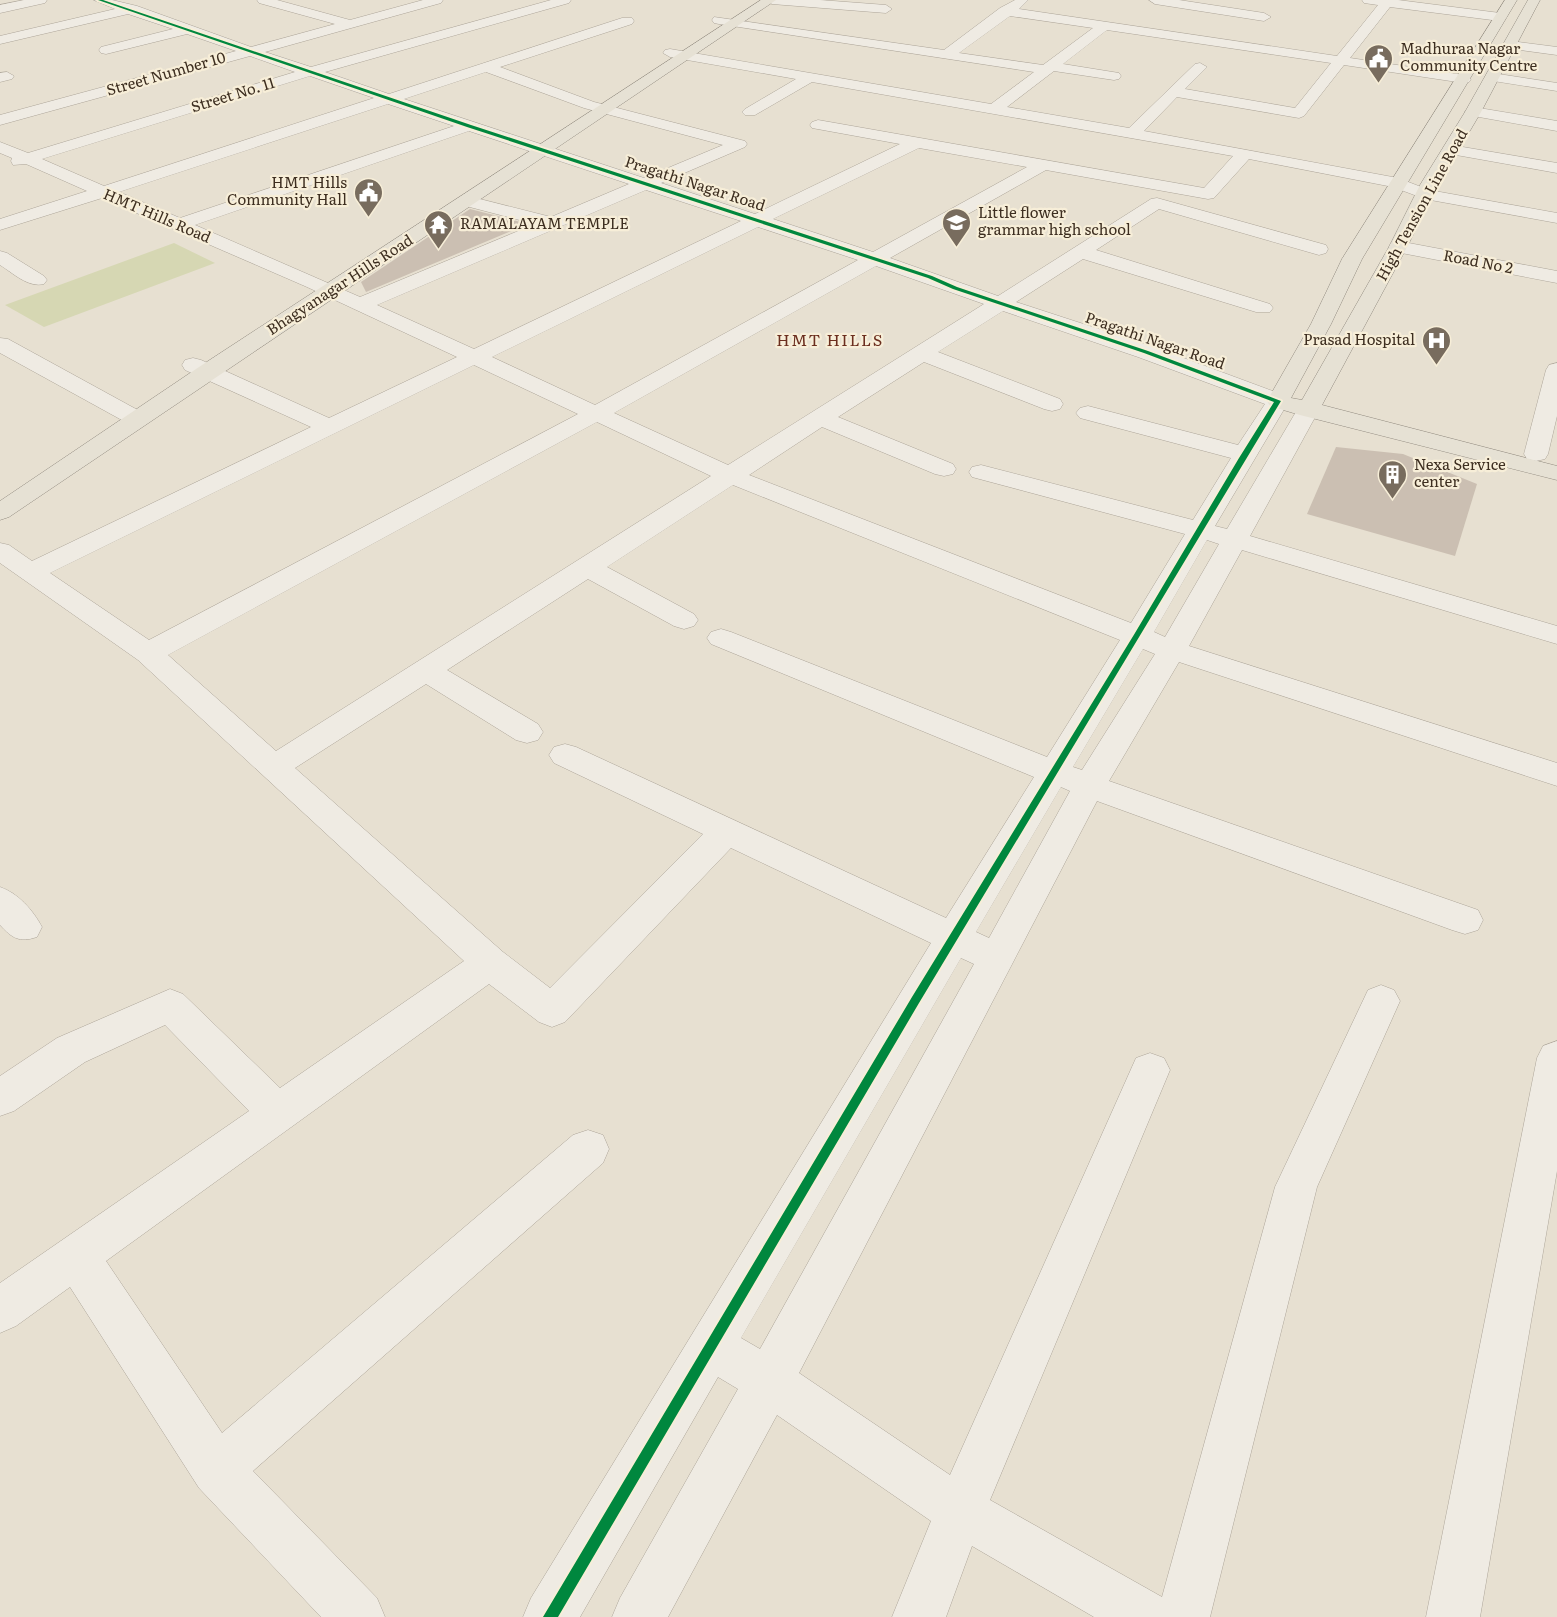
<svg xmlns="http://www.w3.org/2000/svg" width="1557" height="1617" font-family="Literata,serif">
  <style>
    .green { fill: #d6d7b3 }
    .building { fill: #cbbfb2 }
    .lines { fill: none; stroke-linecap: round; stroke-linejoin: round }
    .minor-casing { stroke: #ada599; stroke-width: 1 }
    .major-casing { stroke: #928b80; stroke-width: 1 }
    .minor { fill: #efebe3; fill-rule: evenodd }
    .major { fill: #e6e1d4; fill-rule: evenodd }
    .cycleway-casing { stroke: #f7eed8; stroke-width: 4 }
    .cycleway { fill: #00873e; fill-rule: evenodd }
    .labels { text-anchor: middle; stroke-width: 4.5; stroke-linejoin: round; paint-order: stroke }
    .far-poi-label { font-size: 15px; fill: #3d2e20; stroke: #f7eed8; text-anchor: start }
    .far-street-label { font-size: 15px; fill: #3d2e20; stroke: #f7eed8 }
    .far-neighbourhood-label { font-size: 16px; letter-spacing: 1.5px; fill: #6b2e1e; stroke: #f7eed8 }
  </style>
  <rect width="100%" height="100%" fill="#e7e0d1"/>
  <polygon class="green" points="174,243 215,263 44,327 5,305"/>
  <g class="building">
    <polygon points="470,209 528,224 366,292 361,282"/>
    <polygon points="1336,447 1403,454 1477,484 1455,556 1307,514"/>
  </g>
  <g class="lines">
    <defs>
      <g id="minor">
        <polygon points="24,0 47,0 45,3 0,13 0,5"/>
        <path d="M94 0H112L137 6 251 47 335 24 259 3 257 0H277L350 20 423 0H443L441 3 265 52 311 67 551 0H571L569 3 325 72 389 94 622 18H632L634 21 632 24 500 67 594 102 745 141 747 144 745 147 661 183 755 214 900 144 812 128 810 125 812 122 818 120 1204 188 1233 156 812 82 755 115H745L742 112 745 109 796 79 670 57 663 53 665 50 670 49 991 104 1034 72 719 24 714 23 712 20 714 17 944 50 1000 8 1015 0H1028L1019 9 1337 56 1378 5 1364 3 1362 0H1398L1500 13 1507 17 1500 21 1390 7 1350 58 1464 75 1471 79 1469 82 1464 83 1344 65 1304 116 1299 118 1177 97 1144 131 1398 178 1429 190 1557 213V223L1425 199 1393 187 1249 159 1214 198 1208 199 1046 170 890 258 998 296 1151 199 1157 198 1326 245 1328 249 1326 253 1319 255 1159 209 1096 250 1270 304 1273 308 1270 312H1256L1083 259 1016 302 1154 347 1286 396 1289 401 1215 526 1227 529 1300 405 1308 403 1316 405 1319 410 1250 536 1557 626V644L1242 550 1189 646 1557 763V786L1179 662 1109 781 1478 910 1483 920 1478 930 1465 934 1452 930 1097 801 799 1373 950 1475 1136 1058 1150 1053 1164 1058 1170 1070 990 1500 1162 1597 1275 1187 1368 990 1381 985 1394 990 1400 1001 1317 1187 1210 1617H1094L972 1546 946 1617H892L931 1521 777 1415 668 1617H612L620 1598 738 1389 718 1377 580 1617H523L531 1598 931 943 731 848 565 1022 552 1027 539 1022 489 984 106 1261 222 1433 573 1135 588 1130 603 1135 609 1149 603 1163 253 1471 377 1598 385 1617H321L199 1488 70 1287 16 1326 0 1333V1283L249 1111 165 1025 85 1062 14 1111 0 1116V1076L57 1038 170 989 183 994 280 1088 464 961 138 660 0 563V543L9 545 32 561 311 427 185 370 182 365 185 360 193 358 201 360 329 418 457 357 307 287 102 198 0 230V219L87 191 26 164 13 165 11 161 12 158 0 153V142L28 153 295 72 250 56 0 125V115L236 51 187 34 106 54 101 53 99 50 101 47 173 29 128 14 0 44V36L115 9ZM1010 16 1093 28 1043 65 959 53ZM1107 30 1331 63 1295 108 1185 89 1207 67 1200 63 1195 64 1129 128 1007 107 1054 71 1114 80 1119 79 1121 76 1119 73 1063 64ZM486 72 584 108 723 145 644 178 404 99ZM310 76 374 98 104 186 42 159ZM388 104 454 126 180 218 119 192ZM469 131 629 184 551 217 468 196 462 197 459 201 462 205 535 224 360 297 195 225ZM919 148 1027 167 873 252 773 219ZM646 190 741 221 474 349 377 305ZM758 227 858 260 595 405 492 357ZM876 266 984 304 728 465 614 413ZM1003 311 1138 357 1265 404 1238 445 1088 406 1080 408 1076 413 1080 418 1231 458 1193 520 981 465 972 467 969 472 972 477 1185 534 1131 623 749 475 822 427 935 474 944 476 953 474 956 469 953 464 838 417 924 362 1044 409 1052 411 1060 409 1063 404 1060 399 938 352ZM474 365 578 414 149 640 50 573ZM597 422 711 476 276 751 168 655ZM733 485 1120 640 1047 757 731 632 721 629 711 632 707 638 711 644 1034 777 946 918 576 747 565 744 554 747 549 755 554 763 703 834 550 988 503 952 295 768 426 684 516 740 527 743 538 740 543 732 538 724 447 670 588 579 674 626 684 629 694 626 698 620 694 614 607 567ZM1207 540 1219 544 1165 637 1154 632ZM1143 649 1155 654 1082 770 1073 767ZM1061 787 1070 791 989 938 976 932ZM961 958 974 964 760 1349 741 1338Z"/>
        <polygon points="766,0 820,0 886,5 892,9 886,13 772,4"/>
        <polygon points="1149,0 1179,0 1264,13 1271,17 1264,21 1155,4"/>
        <polygon points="1510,41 1557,47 1557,55 1505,48 1503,45"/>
        <polygon points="7,72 14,76 12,79 0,82 0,73"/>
        <polygon points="1492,73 1557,83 1557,91 1487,80 1485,77 1487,74"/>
        <polygon points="1473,107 1557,121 1557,131 1468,115 1465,112"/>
        <polygon points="1451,145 1557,163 1557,173 1445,153 1443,150"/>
        <polygon points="1398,241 1557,271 1557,283 1391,251 1389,247 1391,243"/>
        <path d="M0 251 7 253 44 276 47 280 44 284C28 288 13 273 0 265Z"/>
        <polygon points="0,338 8,339 145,414 149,419 145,424 137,426 129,424 0,353"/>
        <polygon points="1557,363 1557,416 1548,454 1545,459 1536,461 1527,459 1524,454 1546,370 1549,365"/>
        <path d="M0 887C18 893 33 910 42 927L37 937C19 943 12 938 0 925Z"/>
        <polygon points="1557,1041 1557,1171 1480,1617 1426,1617 1537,1058 1543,1046"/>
      </g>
      <g id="major">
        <polygon points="761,0 776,0 9,517 0,520 0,501 199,367"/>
        <polygon points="1505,0 1517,0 1362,259 1331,324 1291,398 1302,400 1389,247 1420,185 1465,112 1528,0 1540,0 1481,112 1438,185 1407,247 1322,405 1557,466 1557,480 1300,415 1270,406 1267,401 1311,324 1342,259"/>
      </g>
    </defs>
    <use href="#minor" class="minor-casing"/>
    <use href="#major" class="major-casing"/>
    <use href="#minor" class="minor"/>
    <use href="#major" class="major"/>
    <defs>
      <polygon id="cycleway" points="98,0 103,0 471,125 932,276 957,287 1148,351 1281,401 919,1003 558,1617 543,1617 912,997 1135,633 1239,458 1274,402 1144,353 953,289 928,278 467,127"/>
    </defs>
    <use href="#cycleway" class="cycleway-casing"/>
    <use href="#cycleway" class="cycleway"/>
  </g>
  <defs>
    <symbol id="civic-pin" viewBox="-11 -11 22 30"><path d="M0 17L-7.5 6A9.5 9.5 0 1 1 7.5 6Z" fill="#786c5e" stroke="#f7eed8"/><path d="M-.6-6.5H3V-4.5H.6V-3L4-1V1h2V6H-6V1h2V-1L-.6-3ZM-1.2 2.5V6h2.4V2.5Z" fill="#fff"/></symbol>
    <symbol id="school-pin" viewBox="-11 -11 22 30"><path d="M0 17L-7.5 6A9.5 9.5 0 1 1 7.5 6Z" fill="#786c5e" stroke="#f7eed8"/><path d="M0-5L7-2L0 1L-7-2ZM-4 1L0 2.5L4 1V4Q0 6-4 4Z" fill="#fff"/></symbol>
    <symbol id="temple-pin" viewBox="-11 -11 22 30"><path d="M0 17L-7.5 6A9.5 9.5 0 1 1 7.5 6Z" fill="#786c5e" stroke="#f7eed8"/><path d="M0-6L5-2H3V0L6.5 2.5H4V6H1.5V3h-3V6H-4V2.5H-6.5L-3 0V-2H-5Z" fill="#fff"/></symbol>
    <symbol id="hospital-pin" viewBox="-11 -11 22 30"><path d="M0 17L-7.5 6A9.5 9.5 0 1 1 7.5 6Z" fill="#786c5e" stroke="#f7eed8"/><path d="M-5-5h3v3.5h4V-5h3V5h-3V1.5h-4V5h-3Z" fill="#fff"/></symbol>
    <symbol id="building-pin" viewBox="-11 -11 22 30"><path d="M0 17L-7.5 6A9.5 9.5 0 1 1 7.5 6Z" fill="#786c5e" stroke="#f7eed8"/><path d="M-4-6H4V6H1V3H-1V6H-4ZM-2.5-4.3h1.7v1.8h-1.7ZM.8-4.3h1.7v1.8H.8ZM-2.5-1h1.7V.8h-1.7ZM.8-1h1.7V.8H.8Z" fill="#fff"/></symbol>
  </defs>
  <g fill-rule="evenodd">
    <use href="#civic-pin" x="1362" y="42" width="33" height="45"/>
    <use href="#civic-pin" x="352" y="176" width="33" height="45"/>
    <use href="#school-pin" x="940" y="206" width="33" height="45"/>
    <use href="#temple-pin" x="422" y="208" width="33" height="45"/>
    <use href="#hospital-pin" x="1420" y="324" width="33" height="45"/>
    <use href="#building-pin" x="1376" y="458" width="33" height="45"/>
  </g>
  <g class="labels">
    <g class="far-poi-label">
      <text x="1400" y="54">Madhuraa Nagar<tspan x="1400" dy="17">Community Centre</tspan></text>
      <text x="347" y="188" text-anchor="end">HMT Hills<tspan x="347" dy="17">Community Hall</tspan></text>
      <text x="978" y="218">Little flower<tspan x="978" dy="17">grammar high school</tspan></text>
      <text x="460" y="229">RAMALAYAM TEMPLE</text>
      <text x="1415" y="345" text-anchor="end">Prasad Hospital</text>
      <text x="1414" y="470">Nexa Service<tspan x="1414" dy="17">center</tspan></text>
    </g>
    <g class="far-street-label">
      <text transform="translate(166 74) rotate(-16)" y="5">Street Number 10</text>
      <text transform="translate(233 95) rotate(-17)" y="5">Street No. 11</text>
      <text transform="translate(695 184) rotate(18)" y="5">Pragathi Nagar Road</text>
      <text transform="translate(1422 205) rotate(-61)" y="5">High Tension Line Road</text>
      <text transform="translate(157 216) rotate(23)" y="5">HMT Hills Road</text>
      <text transform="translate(1478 262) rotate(11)" y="5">Road No 2</text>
      <text transform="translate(340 285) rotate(-33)" y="5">Bhagyanagar Hills Road</text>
      <text transform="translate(1155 341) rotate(19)" y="5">Pragathi Nagar Road</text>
    </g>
    <g class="far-neighbourhood-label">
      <text x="830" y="346">HMT HILLS</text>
    </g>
  </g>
</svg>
